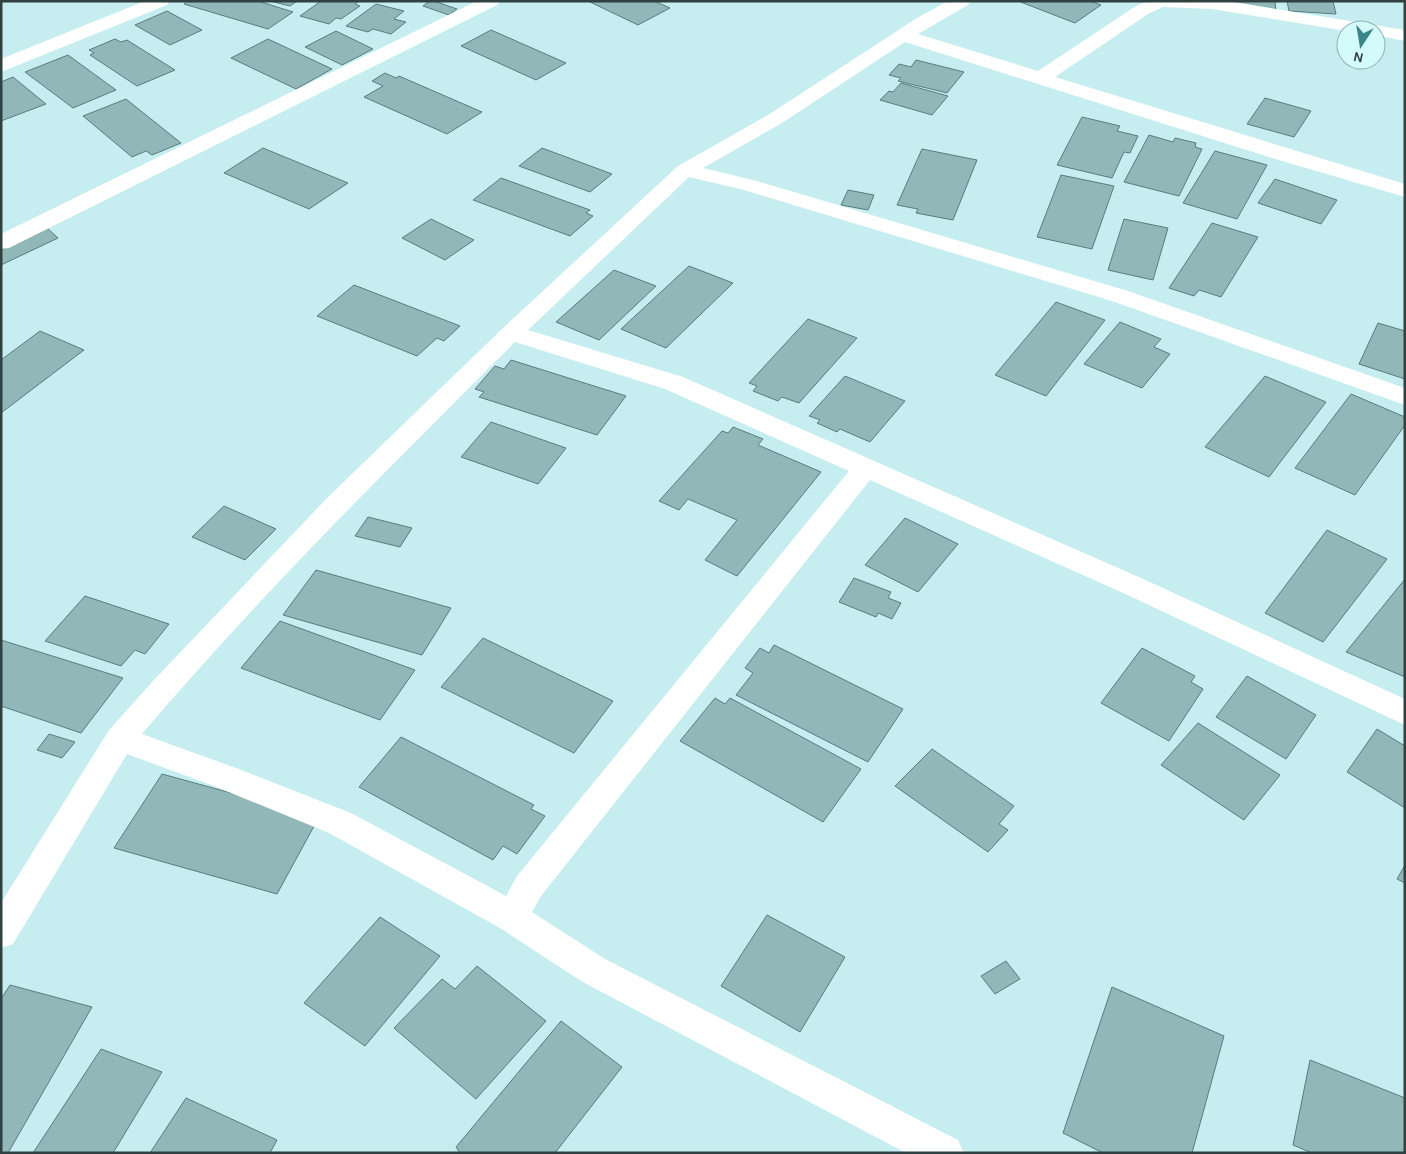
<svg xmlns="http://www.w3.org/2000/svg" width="1406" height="1154" font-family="Karla,sans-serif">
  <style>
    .building { fill: #91b7b8; stroke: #587d7e }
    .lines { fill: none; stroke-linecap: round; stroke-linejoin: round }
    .street { fill: #fff; fill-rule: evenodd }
  </style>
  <rect width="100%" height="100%" fill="#c6edef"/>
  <g class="building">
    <polygon points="187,1 258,1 293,12 268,29 184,4"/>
    <polygon points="270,1 297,1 290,6"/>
    <polygon points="321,1 359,1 355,4 360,6 341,19 336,18 329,24 300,16"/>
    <polygon points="430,1 434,1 457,9 449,15 423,6"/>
    <polygon points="588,1 654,1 670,8 638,25"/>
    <polygon points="1018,1 1090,1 1101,5 1075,23"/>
    <polygon points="1233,1 1275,1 1276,12 1234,8"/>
    <polygon points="1287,1 1333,1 1336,14 1289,11"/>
    <polygon points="376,4 404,11 394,19 406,22 391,34 373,29 368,32 346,26"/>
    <polygon points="167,11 202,30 170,45 135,25"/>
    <polygon points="491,30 566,63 536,80 461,46"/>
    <polygon points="336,31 373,49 342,65 305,47"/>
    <polygon points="115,39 121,42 127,40 175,70 137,86 90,55 94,53 89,50"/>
    <polygon points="268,39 332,69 296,89 231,58"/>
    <polygon points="68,55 116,90 73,108 25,72"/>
    <polygon points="916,60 964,72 947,93 898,81 901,78 889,75 899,64 911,67"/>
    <polygon points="385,73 396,78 399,76 482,112 447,134 364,97 383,86 372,81"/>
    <polygon points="13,77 46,104 1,121 1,82"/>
    <polygon points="901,83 948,96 932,115 880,100 889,91 893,92"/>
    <polygon points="1265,98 1311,111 1294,137 1247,124"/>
    <polygon points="126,99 181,143 152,155 146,151 132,157 83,116"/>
    <polygon points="1082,117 1120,126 1117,131 1138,136 1130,153 1124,152 1112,178 1057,165"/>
    <polygon points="1149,135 1173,142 1175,138 1196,143 1195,147 1202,149 1179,196 1124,182"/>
    <polygon points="263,148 348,183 309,209 224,173"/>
    <polygon points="542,148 612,174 590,192 519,166"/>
    <polygon points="922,149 977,160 953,220 916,213 918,209 897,205"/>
    <polygon points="1215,151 1267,165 1237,219 1183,203"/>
    <polygon points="1061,175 1114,186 1092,249 1037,237"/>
    <polygon points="501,178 590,210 586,213 593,216 570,236 473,200"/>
    <polygon points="1275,179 1337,200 1321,224 1258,203"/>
    <polygon points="848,190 874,195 868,210 841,205"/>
    <polygon points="431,219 474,240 445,260 402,238"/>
    <polygon points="1124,219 1168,228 1153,280 1108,270"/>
    <polygon points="1212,223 1258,237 1221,297 1199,290 1194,296 1169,288"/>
    <polygon points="47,228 58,238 1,265 1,250"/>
    <polygon points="689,266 733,283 666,348 621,329"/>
    <polygon points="614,270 656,286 599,340 556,322"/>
    <polygon points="354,285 460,326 444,341 437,338 417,356 317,316"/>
    <polygon points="1056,302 1105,320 1046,396 995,375"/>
    <polygon points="808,319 857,338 799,403 782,397 778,401 753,391 757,386 749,383"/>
    <polygon points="1120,322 1161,339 1154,347 1170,354 1142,388 1084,364"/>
    <polygon points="1378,323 1405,331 1405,379 1359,364"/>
    <polygon points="40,331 84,350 1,413 1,360"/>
    <polygon points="511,360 626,396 597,435 479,397 484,392 475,389 495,366 504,369"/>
    <polygon points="845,376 905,401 870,442 840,429 837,432 817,423 820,420 809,416"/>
    <polygon points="1265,376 1326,402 1269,477 1205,447"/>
    <polygon points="1351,394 1405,417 1405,425 1355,495 1295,468"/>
    <polygon points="491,422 566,448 538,484 461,457"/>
    <polygon points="733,427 763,439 758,445 821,472 737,576 705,560 737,520 688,499 679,510 659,501 722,431 728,433"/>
    <polygon points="224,506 276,529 245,560 192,537"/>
    <polygon points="368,517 412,528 400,547 355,536"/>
    <polygon points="905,518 958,544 918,592 865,565"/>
    <polygon points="1327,530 1387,559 1323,642 1265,613"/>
    <polygon points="316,570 451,608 422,655 283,615"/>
    <polygon points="854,578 891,592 888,598 901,603 892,619 878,613 876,617 839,602"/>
    <polygon points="1405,579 1405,677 1346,652"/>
    <polygon points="85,596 169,624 145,654 135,650 121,666 45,641"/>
    <polygon points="280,621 415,670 380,720 241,668"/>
    <polygon points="483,638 613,701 574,753 441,687"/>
    <polygon points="1,640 123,678 81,733 1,706"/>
    <polygon points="774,645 903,709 868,762 736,695 753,673 745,668 760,648 769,653"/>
    <polygon points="1142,648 1195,676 1191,682 1203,689 1169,741 1101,703"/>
    <polygon points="1247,676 1316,715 1286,759 1216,717"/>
    <polygon points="715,698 725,704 730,698 861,769 823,822 680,741"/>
    <polygon points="1198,723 1280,775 1244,820 1161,765"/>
    <polygon points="1377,729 1405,746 1405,808 1347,772"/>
    <polygon points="49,734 75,742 62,758 37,750"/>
    <polygon points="401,737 534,805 531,809 545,816 517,854 503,846 493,860 359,787"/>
    <polygon points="932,749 1014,806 999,824 1008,830 988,852 895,786"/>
    <polygon points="162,774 319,817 277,894 114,848"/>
    <polygon points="1405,865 1405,883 1397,879"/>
    <polygon points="767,915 845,957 800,1032 721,986"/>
    <polygon points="380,917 440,956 365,1046 304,1003"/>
    <polygon points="1006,961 1020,979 995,994 981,976"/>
    <polygon points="477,966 546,1021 476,1099 394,1028 442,979 455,989"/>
    <polygon points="10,985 92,1007 8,1153 1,1153 1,999"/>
    <polygon points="1112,987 1224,1036 1192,1153 1103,1153 1063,1133"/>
    <polygon points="561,1021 622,1067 555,1153 460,1153 456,1147"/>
    <polygon points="101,1049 162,1072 113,1153 33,1153"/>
    <polygon points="1310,1060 1405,1098 1405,1153 1312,1153 1293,1145"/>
    <polygon points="186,1098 277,1140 270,1153 150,1153"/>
  </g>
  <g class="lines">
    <g class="street">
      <polygon points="145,1 170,1 167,5 1,72 1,59"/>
      <polygon points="477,1 500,1 497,5 9,248 1,249 1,234"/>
      <path d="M948 1H971L968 5 918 34 1038 71 1136 6 1148 1H1228L1405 30V41L1376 35V30L1346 31 1212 9 1163 7 1148 14 1055 77 1405 184V197L1272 158 905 42 782 123 703 168 757 181 1128 291 1405 388V405L1112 301 744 190 689 177 528 330 683 377 1141 578 1405 699V725L1121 592 870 480 541 896 532 912 605 959 958 1140 964 1153H906L581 981 500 928 329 833 214 786 127 754 13 944 1 948V903L109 730 153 681 328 497 503 328 678 166 768 115 917 18ZM515 342 665 389 849 471 517 876 506 896 351 813 236 768 142 734C259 596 388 469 515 342Z"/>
    </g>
  </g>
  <rect width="1406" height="1154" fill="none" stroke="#314141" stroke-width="5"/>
  <g transform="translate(1361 45) rotate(192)"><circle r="24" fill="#d3fbfc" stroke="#92b1b1"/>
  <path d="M0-4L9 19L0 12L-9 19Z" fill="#3b8487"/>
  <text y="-8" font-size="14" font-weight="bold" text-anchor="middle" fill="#314141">N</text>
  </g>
</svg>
